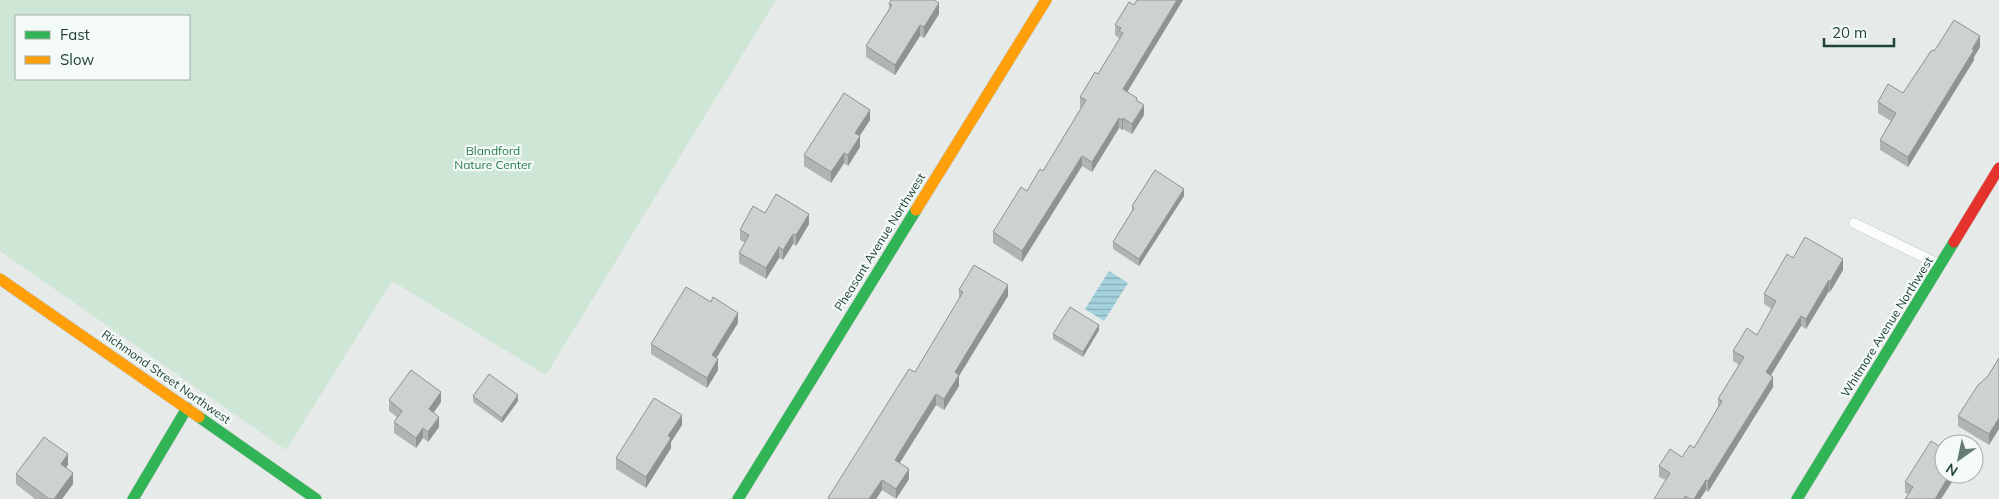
<svg xmlns="http://www.w3.org/2000/svg" width="1999" height="499" font-family="Mulish,sans-serif">
  <style>
    .green { fill: #cee6d6; fill-rule: evenodd }
    .water { fill: url(#water-rules) }
    .lines { fill: none; stroke-linecap: round; stroke-linejoin: round }
    .lane-casing { stroke: #c3c8c6; stroke-width: 11 }
    .fast-casing { stroke: #c1c9c6; stroke-width: 12 }
    .slow-casing { stroke: #c1c9c6; stroke-width: 12 }
    .jam-casing { stroke: #c1c9c6; stroke-width: 12 }
    .lane { stroke: #fbfcfc; stroke-width: 10 }
    .fast { stroke: #30b455; stroke-width: 11 }
    .slow { stroke: #ff9f0a; stroke-width: 11 }
    .jam { stroke: #e5322d; stroke-width: 11 }
    .wall { fill: #afb5b3 }
    .shaded-wall { fill: #8f9392 }
    .building { fill: #ccd2d0; stroke: #8f9392 }
    .labels { text-anchor: middle; stroke-width: 4.5; stroke-linejoin: round; paint-order: stroke }
    .park-label { font-size: 12px; fill: #277d4c; stroke: #f4faf7 }
    .street-label { font-size: 12px; fill: #21423a; stroke: #f4faf7 }
  </style>
  <defs>
    <pattern id="water-rules" width="6" height="5" patternUnits="userSpaceOnUse" patternTransform="scale(1.25)"><rect width="6" height="5" fill="#a3d2dd"/><path d="M0 2.5h6" fill="none" stroke="#84acb4"/></pattern>
  </defs>
  <rect width="100%" height="100%" fill="#e6ebe9"/>
  <path class="green" d="M0 0H776L546 375 392 281 286 450 0 251ZM16 16H189V79H16Z"/>
  <polygon class="water" points="1109,271 1128,283 1104,321 1085,309"/>
  <g class="lines">
    <defs>
      <polyline id="lane" points="1854,223 1940,265"/>
      <g id="fast">
        <polyline points="199,417 316,499"/>
        <polyline points="133,499 187,408"/>
        <polyline points="738,499 916,210"/>
        <polyline points="1797,499 1954,242"/>
      </g>
      <g id="slow">
        <polyline points="916,210 1046,0"/>
        <polyline points="0,279 199,417"/>
      </g>
      <polyline id="jam" points="1954,242 1999,168"/>
    </defs>
    <use href="#lane" class="lane-casing"/>
    <use href="#fast" class="fast-casing"/>
    <use href="#slow" class="slow-casing"/>
    <use href="#jam" class="jam-casing"/>
    <use href="#lane" class="lane"/>
    <use href="#fast" class="fast"/>
    <use href="#slow" class="slow"/>
    <use href="#jam" class="jam"/>
  </g>
  <g class="wall">
    <polygon points="1129,2 1127,92 1137,101 1144,115 1132,134 1123,129 1122,130 1119,128 1092,172 1082,166 1022,262 993,243 993,232 1043,171 1081,108 1080,107 1080,97 1098,74 1119,40 1119,38 1115,35 1115,25"/>
    <polygon points="889,4 939,14 924,38 920,36 895,75 866,57 866,46 889,9"/>
    <polygon points="1980,47 1974,57 1974,60 1908,167 1880,150 1880,140 1891,121 1878,113 1878,102 1903,93"/>
    <polygon points="870,120 859,136 860,147 848,166 844,163 831,183 804,166 804,155"/>
    <polygon points="1184,196 1139,266 1113,249 1113,242 1132,211 1132,206"/>
    <polygon points="765,213 809,224 796,246 793,244 783,260 779,258 766,279 739,263 739,253 745,243 740,240 740,230"/>
    <polygon points="1793,258 1843,270 1830,292 1829,291 1806,329 1801,326 1771,375 1773,387 1708,492 1706,490 1700,499 1654,499 1666,480 1659,477 1659,466 1682,457 1694,448 1718,407 1718,399 1739,365 1733,361 1733,351 1757,335 1772,309 1764,304 1764,294"/>
    <polygon points="959,290 1008,296 959,375 959,386 944,410 936,405 900,463 909,479 896,499 882,490 876,499 828,499 915,372 959,299"/>
    <polygon points="738,323 716,358 718,370 707,388 651,354 651,344"/>
    <polygon points="1099,330 1083,357 1053,339 1053,334"/>
    <polygon points="1999,358 1989,445 1958,426 1958,416 1988,376"/>
    <polygon points="473,396 518,401 502,423 473,402"/>
    <polygon points="389,400 441,402 434,412 439,427 428,442 423,438 416,448 394,433 394,422 397,417 389,411"/>
    <polygon points="682,425 671,442 671,448 646,488 616,469 616,458"/>
    <polygon points="68,465 66,467 73,484 62,499 35,499 16,484 16,474"/>
    <polygon points="1944,474 1957,474 1941,499 1908,494 1905,493 1905,482"/>
  </g>
  <g class="shaded-wall">
    <polygon points="1177,0 1183,0 1123,99 1123,89"/>
    <polygon points="939,3 939,14 924,38 924,27"/>
    <polygon points="920,25 920,36 895,75 895,65"/>
    <polygon points="1980,36 1980,47 1974,57 1974,60 1908,167 1908,157"/>
    <polygon points="1144,105 1144,115 1132,134 1132,124"/>
    <polygon points="870,110 870,120 855,143 855,133"/>
    <polygon points="1119,118 1119,128 1092,172 1092,162"/>
    <polygon points="1123,118 1123,129 1122,130 1122,120"/>
    <polygon points="860,136 860,147 848,166 848,155"/>
    <polygon points="844,153 844,163 831,183 831,172"/>
    <polygon points="1082,156 1082,166 1022,262 1022,251"/>
    <polygon points="1184,189 1184,196 1139,266 1139,259"/>
    <polygon points="809,214 809,224 796,246 796,235"/>
    <polygon points="793,234 793,244 783,260 783,250"/>
    <polygon points="779,247 779,258 766,279 766,268"/>
    <polygon points="1843,259 1843,270 1830,292 1830,282"/>
    <polygon points="1829,280 1829,291 1806,329 1806,319"/>
    <polygon points="1008,285 1008,296 956,381 959,375 959,386 944,410 944,399 955,372"/>
    <polygon points="738,313 738,323 712,365 712,355"/>
    <polygon points="1801,316 1801,326 1766,383 1766,372"/>
    <polygon points="1099,325 1099,330 1083,357 1083,352"/>
    <polygon points="718,359 718,370 707,388 707,378"/>
    <polygon points="1773,377 1773,387 1708,492 1708,481"/>
    <polygon points="441,392 441,402 429,419 429,409"/>
    <polygon points="936,394 936,405 895,470 895,460"/>
    <polygon points="518,395 518,401 502,423 502,418"/>
    <polygon points="682,415 682,425 671,442 671,448 646,488 646,477 668,436"/>
    <polygon points="439,417 439,427 428,442 428,432"/>
    <polygon points="1999,418 1999,429 1989,445 1989,434"/>
    <polygon points="423,428 423,438 416,448 416,438"/>
    <polygon points="68,454 68,465 61,474 61,464"/>
    <polygon points="909,469 909,479 896,499 896,489"/>
    <polygon points="73,473 73,484 62,499 54,499"/>
    <polygon points="1950,474 1957,474 1941,499 1935,499"/>
    <polygon points="882,480 882,490 876,499 869,499"/>
    <polygon points="1706,480 1706,490 1700,499 1694,499"/>
  </g>
  <g class="building">
    <polygon points="891,0 934,0 939,3 924,27 920,25 895,65 866,46 892,5 889,4"/>
    <polygon points="1137,0 1177,0 1123,89 1137,98 1136,100 1144,105 1132,124 1123,118 1122,120 1119,118 1092,162 1082,156 1022,251 993,232 1021,187 1027,191 1040,169 1043,171 1086,100 1080,97 1095,72 1098,74 1123,33 1119,31 1121,28 1115,25 1129,2 1134,5"/>
    <polygon points="1954,20 1980,36 1972,49 1974,50 1908,157 1880,140 1896,113 1878,102 1888,84 1903,93 1931,51 1935,50"/>
    <polygon points="844,93 870,110 855,133 860,136 848,155 844,153 831,172 804,155"/>
    <polygon points="1155,170 1184,189 1139,259 1113,242 1134,208 1132,206"/>
    <polygon points="776,194 809,214 796,235 793,234 783,250 779,247 766,268 739,253 749,235 740,230 753,206 765,213"/>
    <polygon points="1805,237 1843,259 1830,282 1829,280 1806,319 1801,316 1766,372 1773,377 1708,481 1706,480 1694,499 1690,499 1685,496 1684,499 1654,499 1670,473 1659,466 1670,449 1682,457 1690,445 1694,448 1722,401 1718,399 1744,357 1733,351 1747,328 1757,335 1776,301 1764,294 1787,254 1793,258"/>
    <polygon points="974,265 1008,285 955,372 959,375 944,399 936,394 895,460 909,469 896,489 882,480 869,499 829,499 828,498 909,369 915,372 963,292 959,290"/>
    <polygon points="686,287 711,302 713,297 738,313 712,355 718,359 707,378 651,344"/>
    <polygon points="1070,307 1099,325 1083,352 1053,334"/>
    <polygon points="1999,358 1999,418 1989,434 1958,416 1978,385 1988,376"/>
    <polygon points="411,370 441,392 429,409 439,417 428,432 423,428 416,438 394,422 402,411 389,400"/>
    <polygon points="489,374 518,395 502,418 473,396"/>
    <polygon points="654,398 682,415 668,436 671,438 646,477 616,458"/>
    <polygon points="44,437 68,454 61,464 73,473 54,499 49,499 16,474"/>
    <polygon points="1931,441 1944,449 1944,474 1950,474 1935,499 1905,499 1913,487 1905,482"/>
  </g>
  <g class="labels">
    <g class="park-label">
      <text x="493" y="155">Blandford<tspan x="493" dy="14">Nature Center</tspan></text>
    </g>
    <g class="street-label">
      <text transform="translate(880 242) rotate(-58)" y="4">Pheasant Avenue Northwest</text>
      <text transform="translate(1887 327) rotate(-58)" y="4">Whitmore Avenue Northwest</text>
      <text transform="translate(166 377) rotate(35)" y="4">Richmond Street Northwest</text>
    </g>
  </g>
  <rect x="15" y="15" width="175" height="65" fill="#f4faf7" stroke="#a0b0ab"/>
  <rect x="25" y="31" width="25" height="8" fill="#30b455" stroke="#a0b0ab"/>
  <text x="60" y="40" font-size="15" fill="#21423a">Fast</text>
  <rect x="25" y="56" width="25" height="8" fill="#ff9f0a" stroke="#a0b0ab"/>
  <text x="60" y="65" font-size="15" fill="#21423a">Slow</text>
  <g transform="translate(1959 459) rotate(213)"><circle r="24" fill="#f4faf7" stroke="#a0b0ab"/>
  <path d="M0-4L9 19L0 12L-9 19Z" fill="#667d77"/>
  <text y="-8" font-size="14" font-weight="bold" text-anchor="middle" fill="#21423a">N</text>
  </g>
  <path d="M1824 38v8h70v-8" fill="none" stroke="#21423a" stroke-width="2.5"/>
  <text x="1832" y="38" font-size="15" fill="#21423a" stroke="#f4faf7" stroke-width="4" paint-order="stroke">20 m</text>
</svg>
